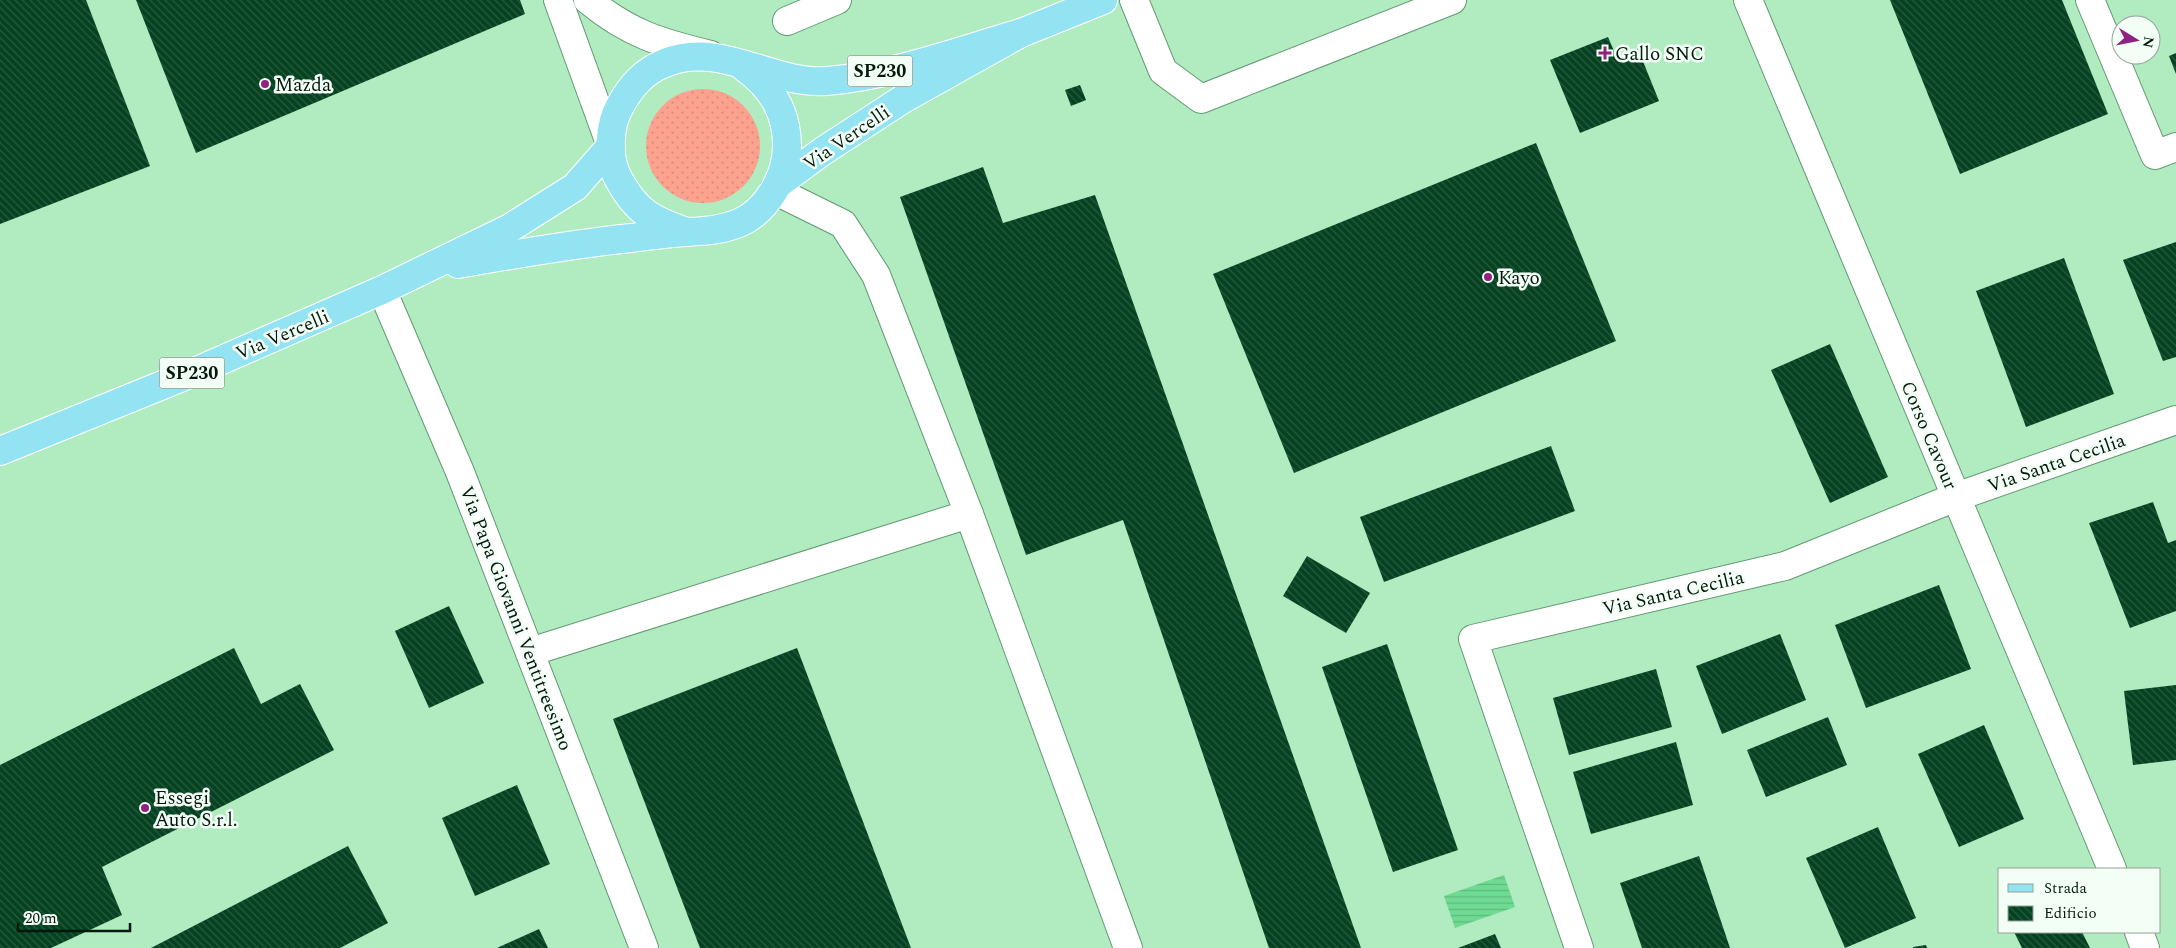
<svg xmlns="http://www.w3.org/2000/svg" width="2176" height="948" font-family="Spectral,serif">
  <style>
    .grass { fill: url(#grass-dots) }
    .water { fill: url(#water-rules) }
    .building { fill: url(#building-back-hatch) }
    .lines { fill: none; stroke-linecap: round; stroke-linejoin: round }
    .minor-casing { stroke: #629a73; stroke-width: 30 }
    .major-casing { stroke: #fff; stroke-width: 30 }
    .minor { stroke: #fff; stroke-width: 28 }
    .major { stroke: #94e3f2; stroke-width: 28 }
    .poi-dot { fill: #8f2183; stroke: #f3fff6; stroke-width: 2 }
    .labels { text-anchor: middle; stroke-width: 5; stroke-linejoin: round; paint-order: stroke }
    .shield { fill: #f3fff6; stroke: #4c5e52; stroke-width: 1 }
    .shield-label { font-size: 18px; font-weight: bold; fill: #04190b }
    .poi-label { font-size: 19px; fill: #04190b; stroke: #f3fff6; text-anchor: start }
    .street-label { font-size: 19px; fill: #04190b; stroke: #f3fff6 }
  </style>
  <defs>
    <pattern id="grass-dots" width="8" height="8" patternUnits="userSpaceOnUse" patternTransform="scale(1.25)"><rect width="8" height="8" fill="#fca28f"/><path d="M2 2h.1M6 6h.1" fill="none" stroke="#d68b7a" stroke-width="1.8" stroke-linecap="round"/></pattern>
    <pattern id="water-rules" width="6" height="5" patternUnits="userSpaceOnUse" patternTransform="scale(1.25)"><rect width="6" height="5" fill="#6fda93"/><path d="M0 2.5h6" fill="none" stroke="#5eba7d"/></pattern>
    <pattern id="building-back-hatch" width="6" height="6" patternUnits="userSpaceOnUse" patternTransform="scale(1.25)"><rect width="6" height="6" fill="#054221"/><path d="M-1 5l2 2M0 0l6 6M5-1l2 2" fill="none" stroke="#285a3f"/></pattern>
  </defs>
  <rect width="100%" height="100%" fill="#b1ebc0"/>
  <circle class="grass" cx="703" cy="146" r="57"/>
  <polygon class="water" points="1504,875 1515,907 1455,928 1444,896"/>
  <g class="building">
    <polygon points="0,0 86,0 150,166 0,224"/>
    <polygon points="136,0 520,0 525,14 196,153"/>
    <polygon points="1890,0 2062,0 2108,114 1960,174"/>
    <polygon points="1608,37 1617,58 1638,49 1659,101 1580,133 1550,60"/>
    <polygon points="2176,53 2176,74 2169,56"/>
    <polygon points="1080,85 1086,100 1071,106 1065,90"/>
    <polygon points="1536,143 1616,341 1294,473 1213,274"/>
    <polygon points="983,167 1003,223 1095,195 1361,948 1269,948 1123,520 1026,555 900,197"/>
    <polygon points="2176,242 2176,357 2163,361 2123,260"/>
    <polygon points="2064,258 2114,394 2026,427 1976,291"/>
    <polygon points="1830,344 1888,477 1830,503 1771,370"/>
    <polygon points="1551,446 1575,511 1384,582 1360,517"/>
    <polygon points="2153,502 2168,543 2176,540 2176,611 2130,628 2089,523"/>
    <polygon points="1307,556 1370,593 1346,633 1283,596"/>
    <polygon points="1939,585 1971,669 1866,708 1835,625"/>
    <polygon points="449,606 484,683 429,708 395,631"/>
    <polygon points="1780,634 1806,700 1722,734 1696,666"/>
    <polygon points="1387,644 1458,850 1393,872 1322,667"/>
    <polygon points="234,648 261,704 300,684 334,750 102,867 122,915 51,948 0,948 0,765"/>
    <polygon points="797,648 911,948 700,948 613,719"/>
    <polygon points="1656,669 1672,727 1569,755 1553,698"/>
    <polygon points="2176,685 2176,760 2133,765 2124,691"/>
    <polygon points="1828,717 1847,765 1766,797 1747,750"/>
    <polygon points="1984,725 2024,819 1959,847 1918,754"/>
    <polygon points="1676,742 1693,805 1591,834 1573,772"/>
    <polygon points="517,785 550,864 475,896 442,818"/>
    <polygon points="1878,827 1916,918 1845,948 1806,858"/>
    <polygon points="348,846 388,923 340,948 151,948"/>
    <polygon points="1699,856 1730,948 1642,948 1620,883"/>
    <polygon points="539,929 548,948 497,948"/>
    <polygon points="2014,932 2082,932 2090,948 2022,948"/>
    <polygon points="1495,934 1501,948 1458,948"/>
    <polygon points="1926,945 1927,948 1913,948 1913,947"/>
  </g>
  <g class="lines">
    <defs>
      <g id="minor">
        <polyline points="558,0 611,146"/>
        <path d="M588 0C629 34 661 43 711 55"/>
        <polyline points="1134,0 1163,71 1201,99 1452,0"/>
        <polyline points="1748,0 2112,869"/>
        <polyline points="2090,0 2155,155 2176,147"/>
        <polyline points="787,21 837,0"/>
        <polyline points="774,190 843,224 876,275 969,514 1128,948"/>
        <polyline points="382,290 460,472 644,948"/>
        <polyline points="530,652 969,514"/>
        <polyline points="2139,932 2145,948"/>
        <polyline points="1579,948 1473,639 1785,566 1956,497 2176,420"/>
      </g>
      <g id="major">
        <polyline points="778,184 823,151 903,99 1021,33 1103,0"/>
        <path d="M687 232C652 220 636 212 618 178 607 158 609 125 620 106 631 86 644 71 665 63 720 40 771 85 827 81 891 76 959 51 1021 33"/>
        <path d="M458 264C515 254 573 244 631 238 649 236 668 233 687 232 706 231 722 230 739 223 767 211 787 176 787 146 787 112 772 87 744 67"/>
        <polyline points="0,451 192,373 382,290 510,228 575,187 611,146"/>
      </g>
    </defs>
    <use href="#minor" class="minor-casing"/>
    <use href="#major" class="major-casing"/>
    <use href="#minor" class="minor"/>
    <use href="#major" class="major"/>
  </g>
  <g class="poi-dot">
    <path d="M1602.5 45.5h5v5h5v5h-5v5h-5v-5h-5v-5h5z"/>
    <circle cx="265" cy="84" r="5"/>
    <circle cx="1488" cy="277" r="5"/>
    <circle cx="145" cy="808" r="5"/>
  </g>
  <g class="labels">
    <g class="shield">
      <rect x="847.5" y="55.5" width="65" height="31" rx="4"/>
      <rect x="159.5" y="357.5" width="65" height="31" rx="4"/>
    </g>
    <g class="shield-label">
      <text x="880" y="77">SP230</text>
      <text x="192" y="379">SP230</text>
    </g>
    <g class="poi-label">
      <text x="1615" y="60">Gallo SNC</text>
      <text x="275" y="91">Mazda</text>
      <text x="1498" y="284">Kayo</text>
      <text x="155" y="804">Essegi<tspan x="155" dy="22">Auto S.r.l.</tspan></text>
    </g>
    <g class="street-label">
      <text transform="translate(846 137) rotate(-34)" y="7">Via Vercelli</text>
      <text transform="translate(282 334) rotate(-23)" y="7">Via Vercelli</text>
      <text transform="translate(1930 435) rotate(67)" y="7">Corso Cavour</text>
      <text transform="translate(2056 462) rotate(-19)" y="7">Via Santa Cecilia</text>
      <text transform="translate(1673 592) rotate(-13)" y="7">Via Santa Cecilia</text>
      <text transform="translate(517 618) rotate(69)" y="7">Via Papa Giovanni Ventitreesimo</text>
    </g>
  </g>
  <rect x="1998" y="868" width="162" height="65" fill="#f3fff6" stroke="#93a398"/>
  <rect x="2008" y="884" width="25" height="8" fill="#94e3f2" stroke="#93a398"/>
  <text x="2044" y="893" font-size="15" fill="#04190b">Strada</text>
  <rect x="2008" y="906" width="25" height="15" fill="url(#building-back-hatch)" stroke="#93a398"/>
  <text x="2044" y="918" font-size="15" fill="#04190b">Edificio</text>
  <g transform="translate(2136 40) rotate(100)"><circle r="24" fill="#f3fff6" stroke="#93a398"/>
  <path d="M0-4L9 19L0 12L-9 19Z" fill="#8f2183"/>
  <text y="-8" font-size="14" font-weight="bold" text-anchor="middle" fill="#04190b">N</text>
  </g>
  <path d="M18 923v8h112v-8" fill="none" stroke="#04190b" stroke-width="2.5"/>
  <text x="25" y="923" font-size="15" fill="#04190b" stroke="#f3fff6" stroke-width="4" paint-order="stroke">20 m</text>
</svg>
